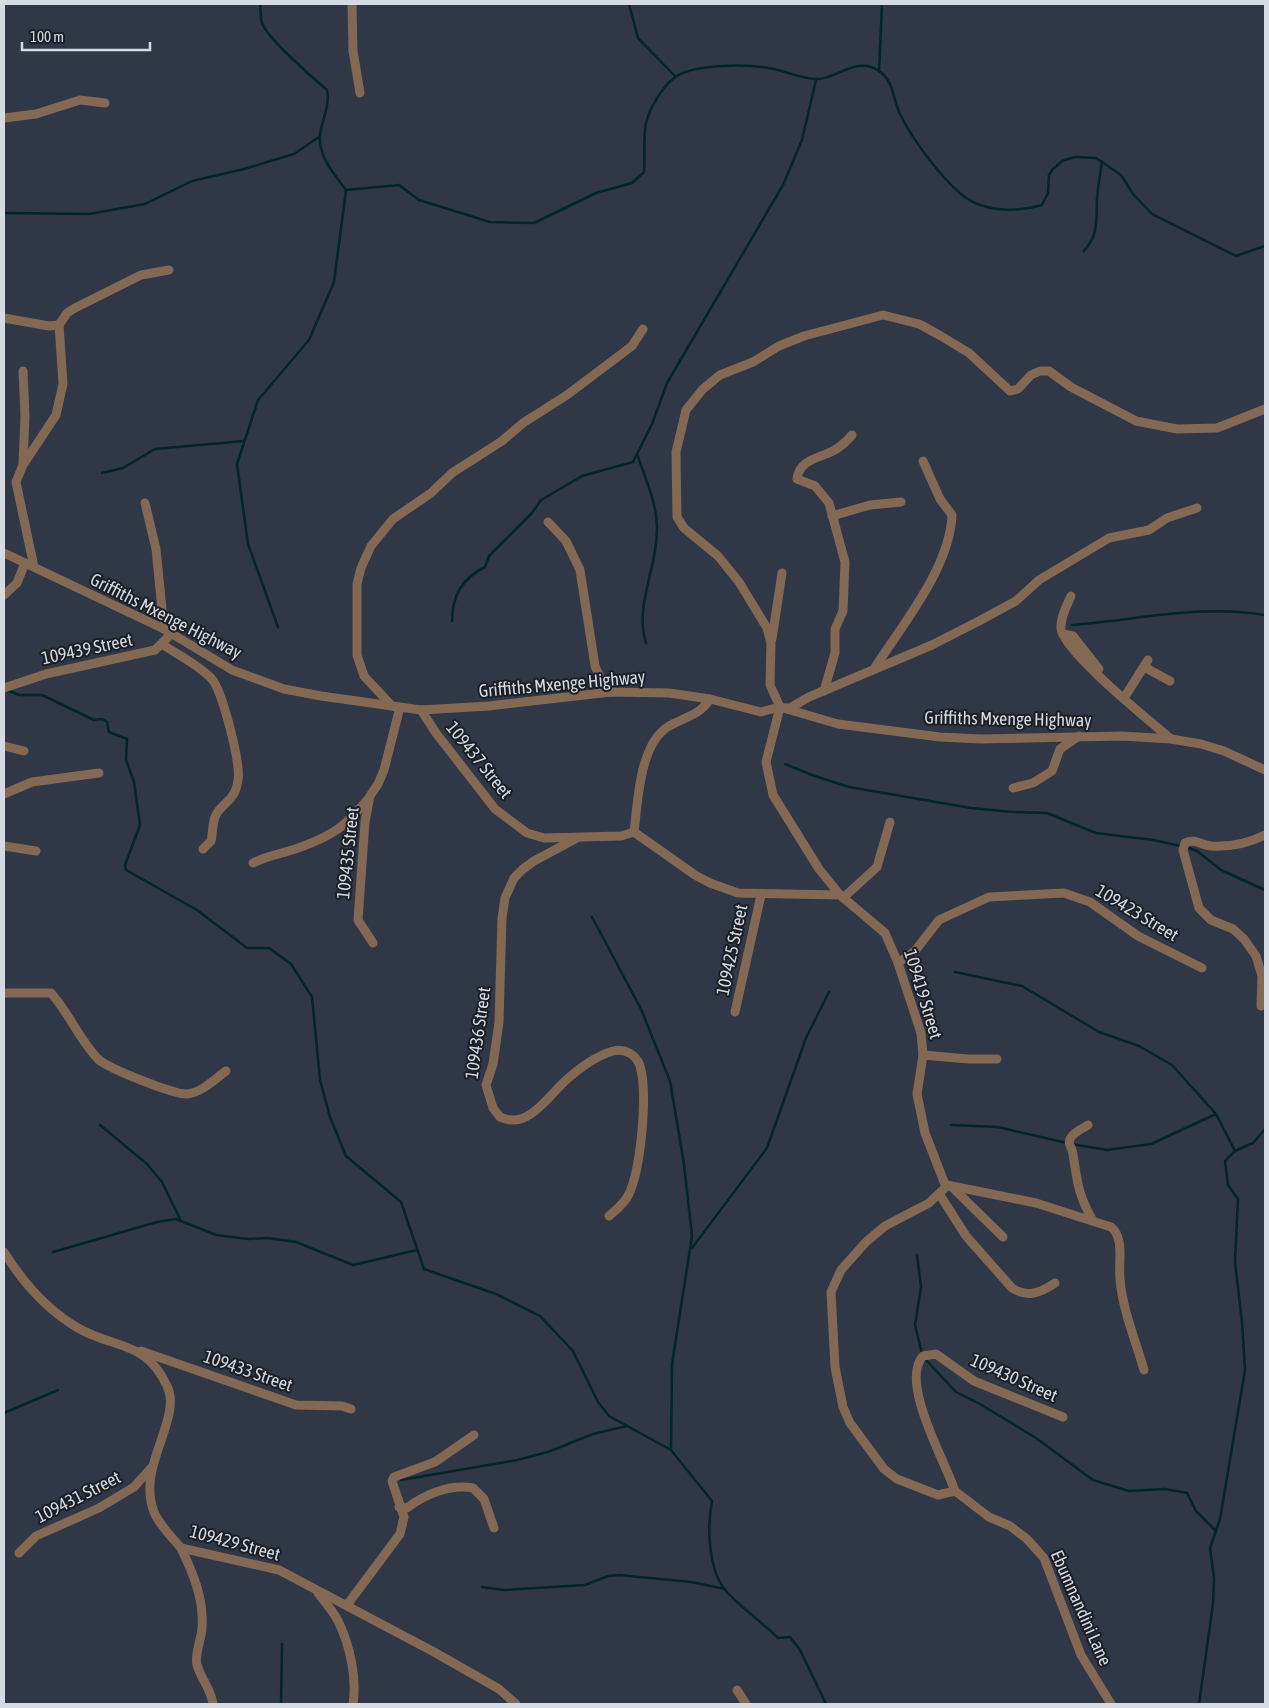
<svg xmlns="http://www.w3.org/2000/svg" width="1269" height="1708" font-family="'Asap Condensed',sans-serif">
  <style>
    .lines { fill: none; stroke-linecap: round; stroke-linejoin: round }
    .stream { stroke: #002628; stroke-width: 2.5 }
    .minor { stroke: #836853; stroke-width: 9 }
    .labels { text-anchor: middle; stroke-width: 4; stroke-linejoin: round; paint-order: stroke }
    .street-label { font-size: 18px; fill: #d5dae3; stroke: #1b1e25 }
  </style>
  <rect width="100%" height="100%" fill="#303746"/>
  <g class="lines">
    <g class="stream">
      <path d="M260 4C261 9 260 18 262 23 267 38 314 79 327 90 330 106 322 119 320 135 318 156 334 174 346 190L399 185 419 200 490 222 534 223 596 193 632 183 644 172C645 156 643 138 646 123 650 107 662 88 674 78 693 63 751 64 774 69 788 72 800 78 814 79 836 81 855 55 879 71 894 81 893 100 900 114 912 139 950 192 975 203 996 212 1022 211 1042 205L1048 193 1049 175 1053 169 1062 161 1075 157 1096 158 1121 175 1133 194 1152 214 1236 256 1265 246"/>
      <polyline points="629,4 638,38 675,76"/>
      <polyline points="879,71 882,4"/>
      <polyline points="4,213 89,214 145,204 192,181 244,169 294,154 319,137"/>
      <path d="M1084 251C1099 234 1096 220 1097 199 1098 186 1100 174 1102 162"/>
      <path d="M638 456C645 479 656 500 657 526 658 567 634 605 646 643"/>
      <polyline points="102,473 123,468 155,449 244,441"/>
      <path d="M452 621C452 596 462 578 485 567L489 556 532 513 541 500 582 476 633 462 652 424 667 383 783 185 802 140 816 80"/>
      <path d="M1072 625C1137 620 1201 604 1265 615"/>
      <polyline points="278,627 248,544 237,464 258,400 309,340 334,282 346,190"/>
      <path d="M7 690 19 695H42L94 720 102 719 107 722 109 732 127 739 126 760 134 782 140 825 125 865 126 870 197 910 247 948H269L291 964 312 997 320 1080 330 1117 346 1156 401 1202 424 1269 496 1294 540 1316 573 1351 598 1402 609 1416 671 1450 712 1501C707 1527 708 1570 726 1591 741 1608 762 1622 778 1638L790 1637 800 1650 826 1704"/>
      <polyline points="785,764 812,775 849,787 971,808 1013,812 1047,813 1096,833 1153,840 1181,846"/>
      <polyline points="1186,847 1197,851 1221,870 1265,890"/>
      <polyline points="592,917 641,1009 670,1081 684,1164 692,1236 672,1364 671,1449"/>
      <polyline points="955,972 1022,986 1099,1032 1139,1046 1172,1065 1216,1114 1235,1151"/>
      <polyline points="100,1125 147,1164 162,1182 180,1219"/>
      <polyline points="951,1125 998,1127 1067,1143"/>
      <polyline points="1072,1144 1107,1150 1151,1144 1216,1114"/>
      <polyline points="692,1248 767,1148 806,1038 829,992"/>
      <polyline points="53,1252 157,1222 176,1219 216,1235 248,1239 268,1238 296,1242 353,1265 417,1250"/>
      <polyline points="917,1255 921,1287 915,1325 922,1354"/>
      <polyline points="925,1359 956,1392 980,1404 1036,1438 1093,1480 1129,1491 1165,1489 1187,1493 1196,1511 1216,1531"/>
      <polyline points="4,1413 58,1390"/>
      <polyline points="401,1480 517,1460 548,1452 593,1434 627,1426"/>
      <polyline points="482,1587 504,1590 585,1585 608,1576 619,1575 691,1582 725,1589"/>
      <polyline points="281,1704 282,1644"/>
      <polyline points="1199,1704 1213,1604 1214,1578 1210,1548 1220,1519 1245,1370 1242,1322 1235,1262 1238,1199 1228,1185 1225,1161 1235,1151 1253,1143 1265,1129"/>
    </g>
    <g class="minor">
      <polyline points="352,4 353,51 360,93"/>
      <polyline points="4,118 36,114 80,100 105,103"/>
      <polyline points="4,318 49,326 59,325"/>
      <polyline points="23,371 25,416 23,463"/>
      <polyline points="145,503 156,549 164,629"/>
      <polyline points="832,516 870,505 901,502"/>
      <polyline points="548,522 566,541 580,570 595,666 600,677 611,692"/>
      <polyline points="4,553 164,629 232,670 284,689 321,696 421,710 489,706 611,692 669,693 710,699 761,712 780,707 838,724 940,737 981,739 1122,736 1171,739 1201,744 1224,751 1265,770"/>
      <polyline points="34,567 16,482 23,465 56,415 63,384 59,325 67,313 75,308 141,275 169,270"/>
      <polyline points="4,595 17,583 25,563"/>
      <path d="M1071 596C1067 605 1060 618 1061 629 1064 652 1150 721 1171 739"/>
      <polyline points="1063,634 1073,636 1099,669"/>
      <polyline points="772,639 782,573"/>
      <path d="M163 645C179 655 197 664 211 678 222 689 241 764 238 780 235 802 223 801 216 815 212 822 213 833 211 841L203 849"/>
      <polyline points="1144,667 1170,681"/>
      <path d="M874 669C902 625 950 568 952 515L940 499 923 461"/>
      <polyline points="4,688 46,674 155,650 172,633"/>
      <path d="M824 691 835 653V629L843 611 845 562 829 503 815 486 797 479C799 460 819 458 833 451 841 447 846 442 852 435"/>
      <polyline points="1124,698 1148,660"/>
      <polyline points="392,706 364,676 357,655 357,584 361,568 371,546 393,519 431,493 452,473 502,441 523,423 567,395 632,346 643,329"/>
      <polyline points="785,708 790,708 809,697 932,645 979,621 1016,601 1039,580 1109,538 1149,530 1167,518 1197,508"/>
      <polyline points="421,710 436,733 495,809 527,833 544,838 621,836 634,832 695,875 710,883 738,893 840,895 885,933 898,963 921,1033 923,1055 917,1094 925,1133 946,1187 929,1203 885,1226 866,1242 841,1270 831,1292 835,1367 843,1407 850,1423 884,1469 897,1479 938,1495 955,1491 989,1517 1010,1526 1027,1539 1044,1558 1081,1655 1111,1704"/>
      <polyline points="4,746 24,751"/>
      <polyline points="1013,788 1033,783 1052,771 1060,749 1079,736"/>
      <polyline points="4,794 32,782 99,773"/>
      <path d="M634 832C638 802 639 744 669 726 685 717 699 716 710 699"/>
      <path d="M577 838 534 861 523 869 514 878 505 898 502 918 499 1022 493 1064 486 1085 493 1108 500 1117C527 1130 547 1098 564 1082 577 1070 596 1056 613 1051 624 1048 636 1054 640 1066 648 1093 641 1168 629 1194 625 1203 616 1210 609 1216"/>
      <polyline points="4,846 36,851"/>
      <path d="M253 863C270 854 283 854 301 847 336 834 345 826 369 798"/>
      <polyline points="840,895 819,869 773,795 766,762 780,707 770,685 771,643 767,628 739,582 718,556 684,528 677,517 676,452 686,410 703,389 720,375 753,362 779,346 804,336 883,315 919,324 941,336 969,353 1010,391 1018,389 1031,375 1040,371 1049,371 1071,387 1136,421 1177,429 1217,428 1265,409"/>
      <polyline points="843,898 877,867 890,822"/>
      <polyline points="373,943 358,920 365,822 370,796 378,784 384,770 400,707"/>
      <polyline points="898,963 915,951 939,920 989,897 1064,893 1090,902 1138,936 1202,968"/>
      <path d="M4 993H51C69 1013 79 1039 98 1059 107 1068 175 1095 187 1094 201 1093 215 1079 226 1071"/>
      <path d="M1261 1006 1262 976 1256 956 1244 939 1233 929 1211 920 1199 908 1183 850 1185 843C1195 838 1201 845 1211 846 1229 847 1249 843 1265 835"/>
      <polyline points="735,1012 761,895"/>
      <polyline points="923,1055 968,1059 997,1059"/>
      <path d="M1088 1125C1082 1129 1073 1132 1070 1139 1067 1144 1073 1149 1073 1154 1077 1182 1079 1197 1093 1221"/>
      <path d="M947 1185 1036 1203 1111 1227C1125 1238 1118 1263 1120 1279 1122 1308 1136 1342 1144 1370"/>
      <polyline points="951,1186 1003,1237"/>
      <path d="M940 1195 966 1236 1012 1288C1028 1298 1040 1293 1055 1283"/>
      <path d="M4 1252C22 1281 47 1310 78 1328 114 1349 146 1340 167 1386 183 1419 136 1466 154 1512 159 1525 172 1537 181 1548L279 1570 434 1652 499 1689 516 1704"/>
      <polyline points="141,1351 296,1405 342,1406 351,1409"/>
      <path d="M955 1491C946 1463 899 1382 923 1356L936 1354 974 1381 1063 1417"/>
      <path d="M399 1507 407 1508C425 1494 450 1484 473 1488L484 1499 494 1528"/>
      <path d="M181 1548C193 1573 204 1599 202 1627 202 1638 194 1654 197 1665 201 1679 211 1689 213 1704"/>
      <polyline points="19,1553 36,1536 99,1508 134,1487 151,1468"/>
      <path d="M318 1593C325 1602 333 1611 338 1621 350 1645 357 1678 353 1704"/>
      <polyline points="347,1605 400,1534 404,1517 392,1481 394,1477 435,1462 474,1435"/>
      <polyline points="737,1690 746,1704"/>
    </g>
  </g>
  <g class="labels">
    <g class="street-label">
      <text transform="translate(166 616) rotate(27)" y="6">Griffiths Mxenge Highway</text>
      <text transform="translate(87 649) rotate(-12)" y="6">109439 Street</text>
      <text transform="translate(562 684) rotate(-5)" y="6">Griffiths Mxenge Highway</text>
      <text transform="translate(1008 719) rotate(1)" y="6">Griffiths Mxenge Highway</text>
      <text transform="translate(479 760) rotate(51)" y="6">109437 Street</text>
      <text transform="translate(348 853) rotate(-84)" y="6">109435 Street</text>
      <text transform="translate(1137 913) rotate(31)" y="6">109423 Street</text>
      <text transform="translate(732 950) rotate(-78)" y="6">109425 Street</text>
      <text transform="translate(923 994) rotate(73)" y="6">109419 Street</text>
      <text transform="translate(478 1033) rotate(-82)" y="6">109436 Street</text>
      <text transform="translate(248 1371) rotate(19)" y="6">109433 Street</text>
      <text transform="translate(1014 1378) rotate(24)" y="6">109430 Street</text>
      <text transform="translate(78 1497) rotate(-27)" y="6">109431 Street</text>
      <text transform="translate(235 1543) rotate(15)" y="6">109429 Street</text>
      <text transform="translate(1081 1608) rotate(66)" y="6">Ebumnandini Lane</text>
    </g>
  </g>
  <rect width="1269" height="1708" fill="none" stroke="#d5dae3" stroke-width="10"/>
  <path d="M22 42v8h128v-8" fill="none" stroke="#d5dae3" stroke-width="2.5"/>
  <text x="30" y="42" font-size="15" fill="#d5dae3" stroke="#1b1e25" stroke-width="4" paint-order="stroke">100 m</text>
</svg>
